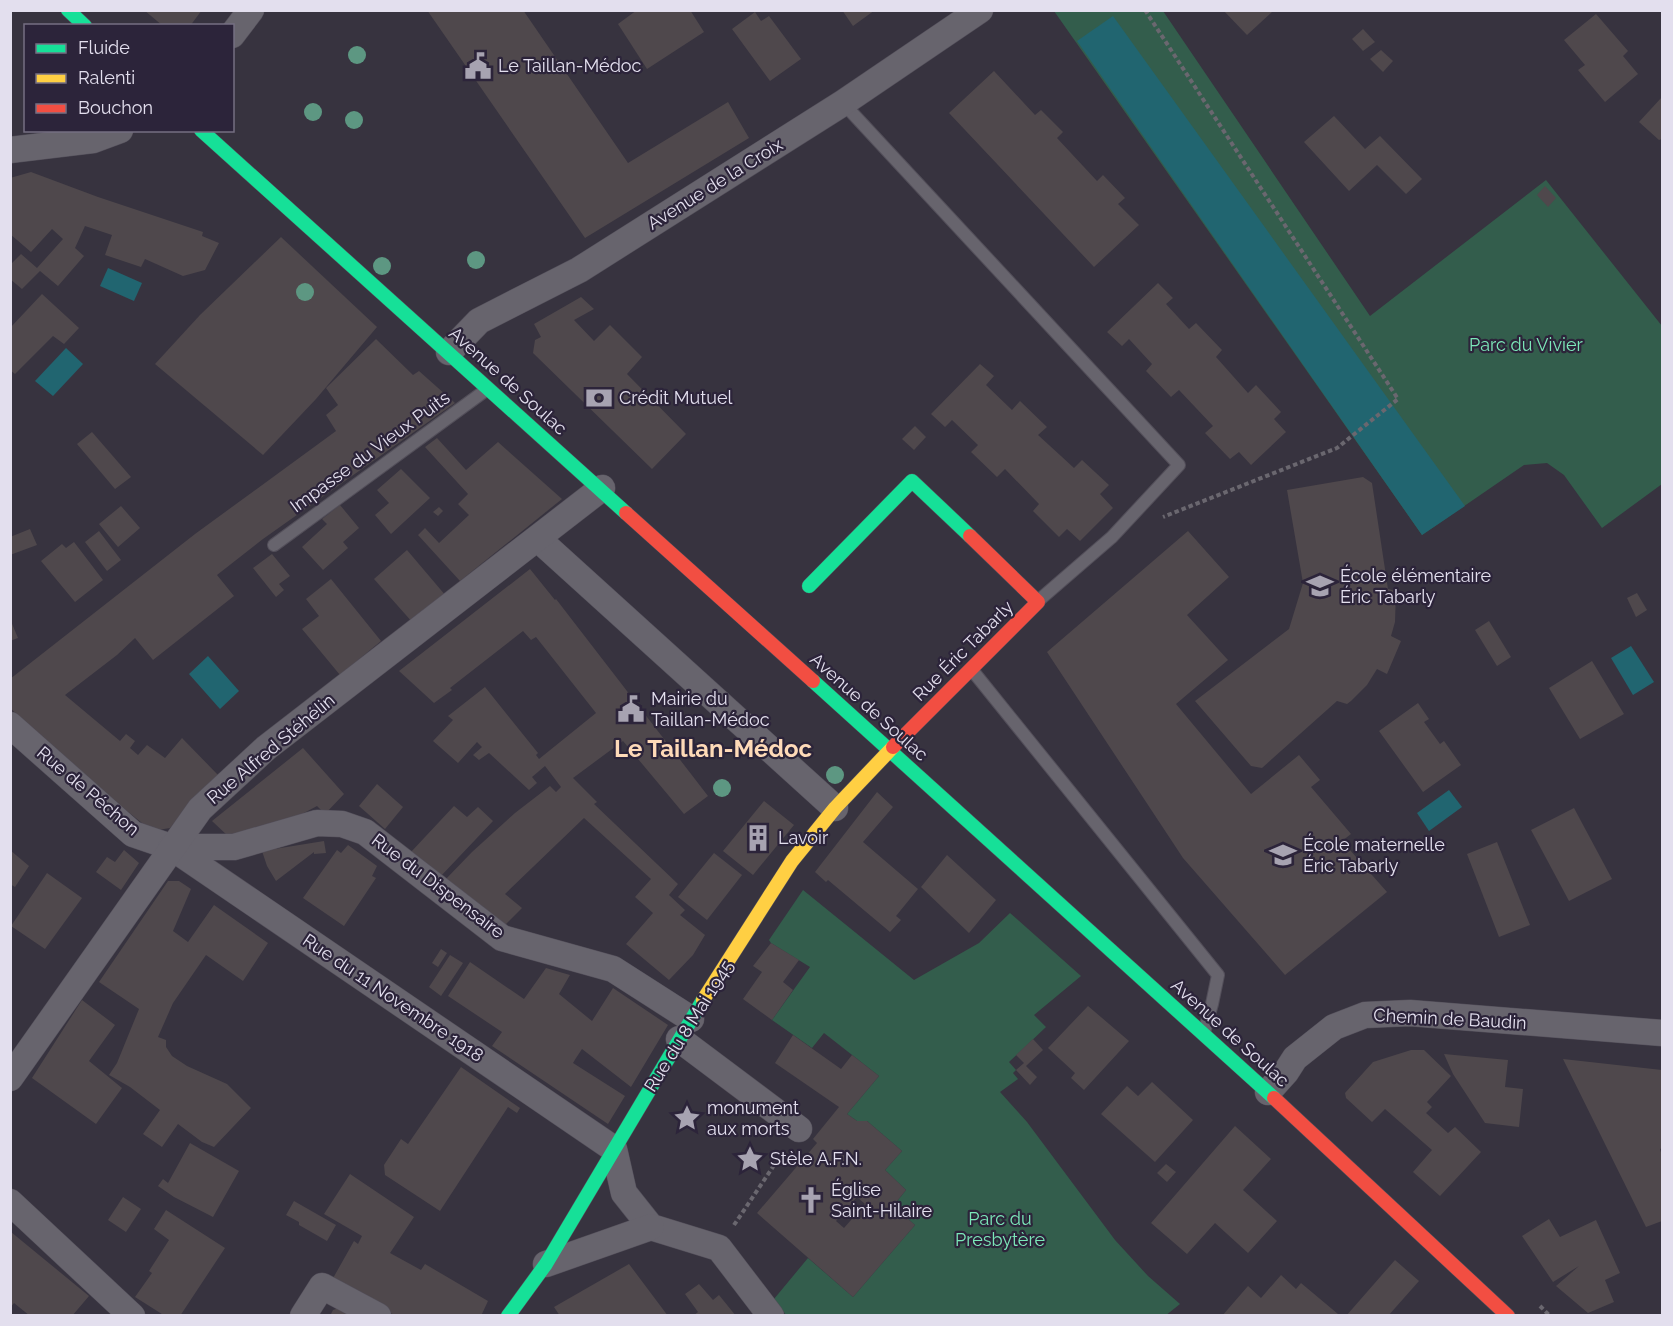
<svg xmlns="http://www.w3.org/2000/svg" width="1673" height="1326" font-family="Raleway,sans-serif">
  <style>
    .green { fill: #335d4c }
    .water { fill: #216570 }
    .building { fill: #4f484c; fill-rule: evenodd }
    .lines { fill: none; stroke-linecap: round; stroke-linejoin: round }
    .lane-casing { stroke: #534f5a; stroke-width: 14 }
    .street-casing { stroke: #534f5a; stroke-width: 27 }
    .fast-casing { stroke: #534f5a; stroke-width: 15 }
    .slow-casing { stroke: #534f5a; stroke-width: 15 }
    .jam-casing { stroke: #534f5a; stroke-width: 15 }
    .path { stroke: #6a676f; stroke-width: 4; stroke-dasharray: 4.5 3; stroke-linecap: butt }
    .lane { stroke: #67646d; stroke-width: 12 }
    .street { stroke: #67646d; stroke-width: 26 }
    .fast { stroke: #16e098; stroke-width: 14 }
    .slow { stroke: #ffcf43; stroke-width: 14 }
    .jam { stroke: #f24e42; stroke-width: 14 }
    .tree { fill: #5d9782 }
    .labels { text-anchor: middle; stroke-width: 4.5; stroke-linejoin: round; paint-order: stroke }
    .poi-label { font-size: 18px; fill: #e3dfee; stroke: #2c243a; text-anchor: start }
    .street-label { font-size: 18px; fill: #e3dfee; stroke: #2c243a }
    .park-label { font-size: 18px; fill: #7ce8b9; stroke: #2c243a }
    .district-label { font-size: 24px; font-weight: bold; fill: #fedab8; stroke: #2c243a }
  </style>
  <rect width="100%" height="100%" fill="#37333f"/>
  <g class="green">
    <polygon points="1054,11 1163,11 1370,316 1546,180 1662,326 1662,484 1602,528 1564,475 1547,463 1524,465 1422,535"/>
    <polygon points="803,890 914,980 979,943 1010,913 1081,976 1034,1015 1046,1027 1009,1062 1016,1070 1013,1073 1018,1079 1000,1092 1027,1122 1115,1240 1148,1276 1180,1304 1165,1316 786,1315 774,1299 808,1258 853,1297 915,1225 893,1206 906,1190 885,1170 902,1151 867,1121 857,1121 847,1114 879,1076 824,1033 812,1048 772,1020 810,967 771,943 769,940"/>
  </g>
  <g class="water">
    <polygon points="1113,16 1465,506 1422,535 1077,41"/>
    <polygon points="108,268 142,283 134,301 100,286"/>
    <polygon points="66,348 83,364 53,396 35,381"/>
    <polygon points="1631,646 1654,682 1633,695 1611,658"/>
    <polygon points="208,656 239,691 220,709 189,674"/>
    <polygon points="1449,790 1462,807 1429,831 1417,813"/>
  </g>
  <g class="building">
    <polygon points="144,10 202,10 190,26 163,26"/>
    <polygon points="427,10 523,10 628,163 728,102 749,138 585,238"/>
    <polygon points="637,10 690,10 704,32 647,69 618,24"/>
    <polygon points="842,10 875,10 853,26"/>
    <polygon points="1223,10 1270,10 1272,12 1247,35"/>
    <polygon points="755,12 761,21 769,16 801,59 770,81 732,29"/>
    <polygon points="1596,14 1628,51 1623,56 1638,74 1605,102 1578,70 1585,65 1564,40"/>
    <polygon points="1363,29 1375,42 1363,51 1352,39"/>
    <polygon points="1381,50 1393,61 1383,72 1370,59"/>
    <polygon points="994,71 1035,115 1041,110 1063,132 1057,138 1097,181 1103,175 1125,198 1118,204 1139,225 1094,267 949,113"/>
    <polygon points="1662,97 1662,139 1659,140 1639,122"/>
    <polygon points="1334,116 1365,149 1380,136 1422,179 1406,194 1377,165 1349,191 1304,142"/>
    <polygon points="31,172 98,197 203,232 202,236 219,243 205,270 183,276 145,259 141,267 105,255 112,235 85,226 75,248 84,256 58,286 40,271 22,289 10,279 10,265 21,254 37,268 63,239 52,229 31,252 10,234 10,178"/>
    <polygon points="1545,186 1556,198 1548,207 1537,195"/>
    <polygon points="281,237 377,327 316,399 263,455 155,364 200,315"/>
    <polygon points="1158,283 1173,298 1166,304 1189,329 1196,323 1222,350 1216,357 1248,393 1256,385 1281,412 1274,419 1286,432 1251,465 1239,452 1230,459 1205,433 1213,426 1179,390 1171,397 1146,371 1152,364 1129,339 1122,346 1107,332"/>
    <polygon points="42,294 79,328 64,344 53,336 15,374 10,370 10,328"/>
    <polygon points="581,297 594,309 574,320 594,341 610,325 642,357 627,374 686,434 652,469 533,353 535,340 541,337 534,324"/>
    <polygon points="376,339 413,375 419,371 455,403 263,539 217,575 234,596 153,660 135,638 117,655 65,695 120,741 126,734 135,741 130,748 138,755 147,745 165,758 182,738 218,775 170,828 152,831 92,783 10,708 10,679 195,534 336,431 326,415 338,405 326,388"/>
    <polygon points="980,364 994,376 986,385 1012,410 1020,401 1047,427 1038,435 1061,456 1074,468 1082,460 1109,485 1100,494 1113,508 1080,541 1067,529 1059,537 1033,511 1039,504 1005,469 997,477 971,452 978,445 952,420 945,427 931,414"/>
    <polygon points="915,426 926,437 914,450 902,439"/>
    <polygon points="92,432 131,477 115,489 77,444"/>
    <polygon points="437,438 466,470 498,442 562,499 460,581 418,535 425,528 439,543 469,515 458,504 468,494 425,447"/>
    <polygon points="401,469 430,498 391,534 375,515 389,503 377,490"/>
    <polygon points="1363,477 1372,483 1388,589 1396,591 1395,622 1391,636 1401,641 1387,674 1377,669 1367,685 1351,701 1347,704 1337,701 1262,768 1251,766 1195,701 1289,629 1303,583 1287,490"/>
    <polygon points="340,505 359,528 343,542 348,548 323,570 302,547 327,524 322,519"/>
    <polygon points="121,506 140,528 118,547 99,524"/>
    <polygon points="439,507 443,511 438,516 433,512"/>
    <polygon points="30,529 37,545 10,555 10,537"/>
    <polygon points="99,531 121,560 107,571 85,542"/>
    <polygon points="1188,531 1229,577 1187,615 1228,660 1176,704 1251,794 1299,755 1320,780 1311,787 1351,834 1342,841 1387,892 1285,975 1183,858 1047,652"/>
    <polygon points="74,542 103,580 75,602 41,561 62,544 66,548"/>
    <polygon points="407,550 446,596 413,623 374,579"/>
    <polygon points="272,554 290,576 279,584 284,590 276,597 253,568"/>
    <polygon points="530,569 555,600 556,599 708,796 684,814 623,741 573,778 597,802 594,804 678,884 669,895 685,910 680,915 705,935 693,955 669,980 626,944 653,913 635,897 651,879 584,818 505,894 522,908 501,929 444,881 472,852 515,813 550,786 556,792 561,787 545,766 532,777 537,783 529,790 489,753 479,760 473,755 482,747 477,742 458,763 433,741 453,720 448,716 485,687 538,753 536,755 539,759 596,713 536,637 531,640 523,631 450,688 452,690 434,703 399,671"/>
    <polygon points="331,579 381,641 340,675 302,629 319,616 306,599"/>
    <polygon points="1637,593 1647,610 1636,617 1627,598"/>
    <polygon points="10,619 18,638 10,641"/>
    <polygon points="1489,621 1511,657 1497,666 1475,630"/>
    <polygon points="1592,661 1624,714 1580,739 1549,688"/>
    <polygon points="1418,703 1429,719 1424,722 1440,744 1444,741 1461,765 1423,792 1379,731"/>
    <polygon points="303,748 344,794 325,814 317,806 291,820 229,837 212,821"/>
    <polygon points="377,784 403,807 385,829 359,806"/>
    <polygon points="877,792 893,807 863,842 918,889 896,916 901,920 890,932 828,880 826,882 815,872"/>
    <polygon points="764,801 794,825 753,875 723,851"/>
    <polygon points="454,806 467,817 478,807 493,821 440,877 411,852"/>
    <polygon points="1574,808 1612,879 1569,901 1531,830"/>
    <polygon points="324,841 326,853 314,854 314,852 276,881 267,866 262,851"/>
    <polygon points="1497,842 1530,925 1499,937 1467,854"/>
    <polygon points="348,845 377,866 372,876 376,878 344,926 303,898 337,850 341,853"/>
    <polygon points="10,850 29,866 15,887 10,884"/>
    <polygon points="124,850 139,863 121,890 96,872 107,857 115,862"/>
    <polygon points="714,853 742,875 707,920 678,897"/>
    <polygon points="947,855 996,900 969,933 921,887"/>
    <polygon points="47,873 82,898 45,949 11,926"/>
    <polygon points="168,881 179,881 191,889 173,931 188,942 214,905 268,943 243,981 206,955 173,1003 158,1037 166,1040 166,1047 172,1056 187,1066 227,1084 251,1108 214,1147 202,1142 178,1124 162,1147 143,1134 160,1110 130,1087 109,1075 117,1063 139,1009 99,982"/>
    <polygon points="771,943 799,960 783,982 793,990 772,1020 743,999 762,972 753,966"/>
    <polygon points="441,949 447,953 438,967 432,963"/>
    <polygon points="450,955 463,963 441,996 429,987"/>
    <polygon points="470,962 524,999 546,968 570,975 559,994 592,1021 613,988 668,1025 631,1087 582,1049 576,1058 573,1063 625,1096 608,1124 492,1046 502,1032 448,996"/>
    <polygon points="82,1000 115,1025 89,1061 122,1088 96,1124 32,1078"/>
    <polygon points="1088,1006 1129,1041 1084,1090 1071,1078 1075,1073 1048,1048"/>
    <path d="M793 1035 841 1069 852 1055 879 1076 847 1114 857 1121H867L902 1151 885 1170 906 1190 893 1206 915 1225 853 1297 757 1213 817 1143 813 1139 839 1107 775 1063ZM857 1197 865 1204 844 1228 836 1221Z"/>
    <polygon points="1033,1039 1043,1050 1026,1066 1037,1077 1030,1085 1016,1070 1024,1063 1016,1055"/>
    <polygon points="1411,1050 1424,1050 1451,1076 1427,1102 1432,1107 1426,1113 1448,1133 1455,1127 1481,1152 1440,1196 1413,1172 1432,1150 1385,1109 1372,1122 1346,1098 1345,1093 1373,1062"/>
    <polygon points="1444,1054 1508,1060 1505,1087 1523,1089 1519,1127 1485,1123 1453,1074"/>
    <polygon points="1563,1059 1662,1070 1662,1148 1660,1149 1662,1156 1662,1221 1646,1227"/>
    <polygon points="461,1067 520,1108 517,1113 508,1107 440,1211 385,1175 384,1165 401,1139 408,1144"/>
    <polygon points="1152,1082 1193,1120 1155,1162 1101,1114 1127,1086 1138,1096"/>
    <polygon points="1235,1126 1271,1159 1243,1190 1277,1221 1248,1253 1215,1223 1187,1254 1151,1223"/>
    <polygon points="190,1143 239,1171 213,1217 174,1197 158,1186 163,1179 168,1183"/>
    <polygon points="1166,1164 1176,1172 1167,1182 1157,1173"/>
    <polygon points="350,1174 414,1217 390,1253 421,1270 425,1264 488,1301 481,1316 396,1316 332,1280 354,1241 358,1244 362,1236 324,1214"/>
    <polygon points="123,1197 141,1209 126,1232 108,1220"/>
    <polygon points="294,1201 336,1225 327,1241 299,1225 299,1222 286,1215"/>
    <polygon points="166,1210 225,1248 180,1316 165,1316 135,1297 152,1273 149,1271 169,1240 154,1229"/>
    <polygon points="1549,1219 1560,1237 1596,1220 1620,1273 1605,1280 1614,1302 1588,1313 1556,1286 1579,1266 1553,1282 1522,1236"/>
    <polygon points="11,1232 89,1296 72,1316 30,1316 14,1303 10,1308"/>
    <polygon points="1395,1260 1419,1281 1388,1316 1346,1316"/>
    <polygon points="629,1264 668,1316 560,1316 554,1307"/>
    <polygon points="1281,1275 1296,1289 1301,1283 1338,1314 1222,1316 1248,1286 1261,1298"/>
    <polygon points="699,1284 713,1300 719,1295 736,1316 693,1316 698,1312 685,1294"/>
    <polygon points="342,1307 358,1316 330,1316 333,1310"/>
  </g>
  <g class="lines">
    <defs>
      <g id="lane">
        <polyline points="843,103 1179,465 1112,537 1038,601"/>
        <polyline points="274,545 486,390"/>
        <polyline points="972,670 1218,975 1212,1004 1205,1029"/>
      </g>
      <g id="street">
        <polyline points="232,35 251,10"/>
        <polyline points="10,150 93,140 120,130"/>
        <polyline points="449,352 479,321 579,270 843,103 980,10"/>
        <polyline points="538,539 835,808"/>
        <polyline points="10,725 133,834 171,847 614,1149 624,1193 651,1227 719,1248 771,1316"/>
        <polyline points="171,847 234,847 317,823 342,824 365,832 502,938 613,969 691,1019"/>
        <polyline points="679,1039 799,1129"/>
        <polyline points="10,1078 200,809 266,748 602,488"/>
        <polyline points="1268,1092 1286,1072 1295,1058 1334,1027 1365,1015 1410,1013 1662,1033"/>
        <polyline points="10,1202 132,1316"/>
        <polyline points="546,1264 651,1227"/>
        <polyline points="303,1316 322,1286 378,1316"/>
      </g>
      <g id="fast">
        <polyline points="68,10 85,26"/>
        <polyline points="201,130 626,513"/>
        <polyline points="809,586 912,481 970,536"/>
        <polyline points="813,681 1274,1098"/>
        <polyline points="508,1316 546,1264 703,1000"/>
      </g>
      <polyline id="slow" points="703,1000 792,861 835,808 893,747"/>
      <g id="jam">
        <polyline points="626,513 813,681"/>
        <polyline points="893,747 1038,602 970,536"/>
        <polyline points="1274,1098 1508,1316"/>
      </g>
    </defs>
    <use href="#lane" class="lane-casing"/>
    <use href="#street" class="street-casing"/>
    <use href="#fast" class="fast-casing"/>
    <use href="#slow" class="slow-casing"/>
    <use href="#jam" class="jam-casing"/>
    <g class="path">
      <polyline points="1145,10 1398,399 1337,448 1163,517"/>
      <polyline points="734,1225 783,1152"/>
      <polyline points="1540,1306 1550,1316"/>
    </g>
    <use href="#lane" class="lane"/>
    <use href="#street" class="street"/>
    <use href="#fast" class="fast"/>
    <use href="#slow" class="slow"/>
    <use href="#jam" class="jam"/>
  </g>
  <g class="tree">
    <circle cx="357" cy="55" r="9"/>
    <circle cx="313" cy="112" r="9"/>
    <circle cx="354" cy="120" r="9"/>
    <circle cx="476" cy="260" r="9"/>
    <circle cx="382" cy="266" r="9"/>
    <circle cx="305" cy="292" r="9"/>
    <circle cx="835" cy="775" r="9"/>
    <circle cx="722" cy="788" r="9"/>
  </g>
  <defs>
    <symbol id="civic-bare" viewBox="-9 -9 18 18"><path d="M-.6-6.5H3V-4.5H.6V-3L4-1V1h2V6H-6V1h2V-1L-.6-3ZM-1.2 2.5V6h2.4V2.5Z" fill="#a7a3b1" stroke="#2c243a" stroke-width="2.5" paint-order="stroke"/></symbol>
    <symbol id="bank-bare" viewBox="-9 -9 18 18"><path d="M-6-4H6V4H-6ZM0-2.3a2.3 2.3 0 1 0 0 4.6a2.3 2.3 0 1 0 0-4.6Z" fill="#a7a3b1" stroke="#2c243a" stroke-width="2.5" paint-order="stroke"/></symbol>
    <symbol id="school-bare" viewBox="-9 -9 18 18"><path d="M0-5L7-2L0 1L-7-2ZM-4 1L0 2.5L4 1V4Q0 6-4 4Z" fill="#a7a3b1" stroke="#2c243a" stroke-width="2.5" paint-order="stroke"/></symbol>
    <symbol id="building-bare" viewBox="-9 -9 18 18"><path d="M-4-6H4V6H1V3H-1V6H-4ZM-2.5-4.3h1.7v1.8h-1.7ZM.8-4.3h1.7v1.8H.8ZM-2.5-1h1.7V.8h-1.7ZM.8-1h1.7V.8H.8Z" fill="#a7a3b1" stroke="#2c243a" stroke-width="2.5" paint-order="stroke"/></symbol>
    <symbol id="sight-bare" viewBox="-9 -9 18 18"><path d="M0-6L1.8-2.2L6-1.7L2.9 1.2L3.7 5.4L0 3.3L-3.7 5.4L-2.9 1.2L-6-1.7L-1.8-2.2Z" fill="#a7a3b1" stroke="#2c243a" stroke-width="2.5" paint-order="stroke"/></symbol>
    <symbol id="church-bare" viewBox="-9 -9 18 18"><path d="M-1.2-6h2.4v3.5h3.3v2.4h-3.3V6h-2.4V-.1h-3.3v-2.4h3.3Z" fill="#a7a3b1" stroke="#2c243a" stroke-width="2.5" paint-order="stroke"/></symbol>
  </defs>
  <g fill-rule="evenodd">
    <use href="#civic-bare" x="459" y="47" width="38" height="38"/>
    <use href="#bank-bare" x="580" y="379" width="38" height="38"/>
    <use href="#school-bare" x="1301" y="567" width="38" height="38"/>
    <use href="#civic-bare" x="612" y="690" width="38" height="38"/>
    <use href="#building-bare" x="739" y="819" width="38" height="38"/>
    <use href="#school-bare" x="1264" y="836" width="38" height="38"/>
    <use href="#sight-bare" x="668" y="1099" width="38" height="38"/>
    <use href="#sight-bare" x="731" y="1140" width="38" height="38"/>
    <use href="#church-bare" x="792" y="1181" width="38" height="38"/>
  </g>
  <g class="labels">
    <g class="poi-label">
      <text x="498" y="72">Le Taillan-Médoc</text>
      <text x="619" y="404">Crédit Mutuel</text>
      <text x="1340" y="582">École élémentaire<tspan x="1340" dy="21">Éric Tabarly</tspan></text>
      <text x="651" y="705">Mairie du<tspan x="651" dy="21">Taillan-Médoc</tspan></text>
      <text x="778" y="844">Lavoir</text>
      <text x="1303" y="851">École maternelle<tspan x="1303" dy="21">Éric Tabarly</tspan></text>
      <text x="707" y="1114">monument<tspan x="707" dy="21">aux morts</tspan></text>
      <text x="770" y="1165">Stèle A.F.N.</text>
      <text x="831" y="1196">Église<tspan x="831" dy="21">Saint-Hilaire</tspan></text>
    </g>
    <g class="street-label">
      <text transform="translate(715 184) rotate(-32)" y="6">Avenue de la Croix</text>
      <text transform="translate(508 381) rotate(42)" y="6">Avenue de Soulac</text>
      <text transform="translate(370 452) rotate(-36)" y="6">Impasse du Vieux Puits</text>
      <text transform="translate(963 651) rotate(-45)" y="6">Rue Éric Tabarly</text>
      <text transform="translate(869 707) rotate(42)" y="6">Avenue de Soulac</text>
      <text transform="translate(271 749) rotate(-40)" y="6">Rue Alfred Stéhélin</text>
      <text transform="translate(88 791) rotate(40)" y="6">Rue de Péchon</text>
      <text transform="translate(438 886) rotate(37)" y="6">Rue du Dispensaire</text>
      <text transform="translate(393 998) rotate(34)" y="6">Rue du 11 Novembre 1918</text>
      <text transform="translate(1450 1019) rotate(3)" y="6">Chemin de Baudin</text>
      <text transform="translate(689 1026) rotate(-58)" y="6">Rue du 8 Mai 1945</text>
      <text transform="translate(1230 1033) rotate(42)" y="6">Avenue de Soulac</text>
    </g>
    <g class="park-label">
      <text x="1526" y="351">Parc du Vivier</text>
      <text x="1000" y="1225">Parc du<tspan x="1000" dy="21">Presbytère</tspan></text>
    </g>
    <g class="district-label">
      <text x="713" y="757">Le Taillan-Médoc</text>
    </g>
  </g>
  <rect width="1673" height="1326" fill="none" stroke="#e3dfee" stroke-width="24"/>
  <rect x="24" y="24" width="210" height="108" fill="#2c243a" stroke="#756f82" stroke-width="1.5"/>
  <rect x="36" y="44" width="30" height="9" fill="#16e098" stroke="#756f82" stroke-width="1.5"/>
  <text x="78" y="54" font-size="18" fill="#e3dfee">Fluide</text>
  <rect x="36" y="74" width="30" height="9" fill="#ffcf43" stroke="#756f82" stroke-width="1.5"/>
  <text x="78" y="84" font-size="18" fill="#e3dfee">Ralenti</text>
  <rect x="36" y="104" width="30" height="9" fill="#f24e42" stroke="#756f82" stroke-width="1.5"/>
  <text x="78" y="114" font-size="18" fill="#e3dfee">Bouchon</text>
</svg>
